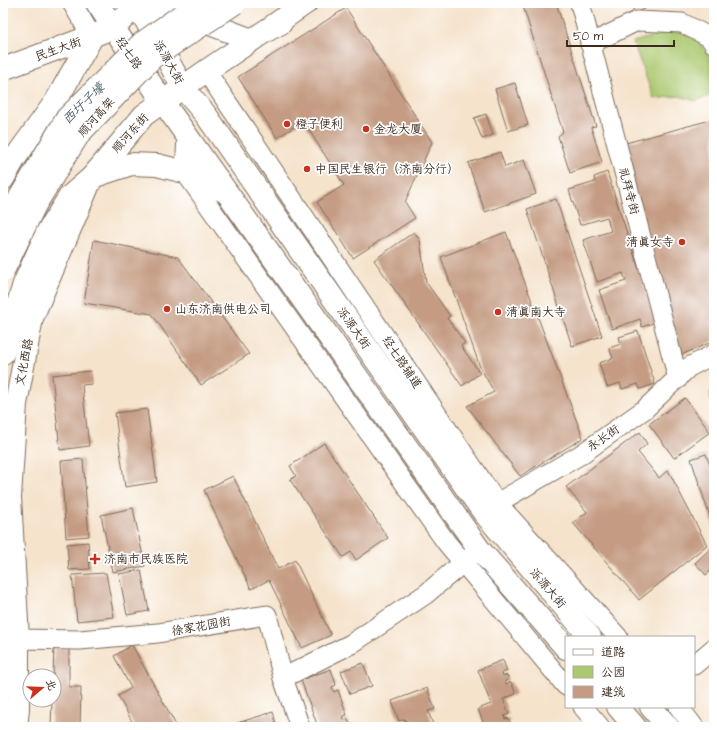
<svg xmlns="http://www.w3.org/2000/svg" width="717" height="730" font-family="'Architects Daughter','LXGW WenKai TC',sans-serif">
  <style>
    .green { fill: #abc970; stroke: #737a47 }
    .building { fill: #c59c83 }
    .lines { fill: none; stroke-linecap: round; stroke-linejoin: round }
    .minor-casing { stroke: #7c6b5b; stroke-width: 21 }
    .major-casing { stroke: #7c6b5b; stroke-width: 24 }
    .highway-casing { stroke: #7c6b5b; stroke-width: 24 }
    .minor { stroke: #fff; stroke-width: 19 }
    .major { stroke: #fff; stroke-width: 22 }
    .highway { stroke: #fff; stroke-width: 22 }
    .highway-bridge-casing { stroke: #7c6b5b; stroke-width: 24; stroke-linecap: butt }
    .highway-bridge { stroke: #fff; stroke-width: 22 }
    .poi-dot { fill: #c8321e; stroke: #fff; stroke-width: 1.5 }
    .labels { text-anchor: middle; stroke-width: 3.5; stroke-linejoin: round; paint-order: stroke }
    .street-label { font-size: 12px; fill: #3b2a1e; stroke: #fff }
    .poi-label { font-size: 12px; fill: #3b2a1e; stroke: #fff; text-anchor: start }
    .water-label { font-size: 13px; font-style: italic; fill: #4c606b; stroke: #fff }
  </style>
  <rect width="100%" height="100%" fill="#fff"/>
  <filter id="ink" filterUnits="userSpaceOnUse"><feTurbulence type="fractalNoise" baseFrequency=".025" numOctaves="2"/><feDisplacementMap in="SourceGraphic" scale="8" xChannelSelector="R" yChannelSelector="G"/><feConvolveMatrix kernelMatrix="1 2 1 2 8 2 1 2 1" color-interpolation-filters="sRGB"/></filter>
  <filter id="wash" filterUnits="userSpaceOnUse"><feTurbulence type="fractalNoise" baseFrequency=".012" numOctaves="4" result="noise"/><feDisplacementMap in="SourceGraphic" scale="16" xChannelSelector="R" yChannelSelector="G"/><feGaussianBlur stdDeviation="0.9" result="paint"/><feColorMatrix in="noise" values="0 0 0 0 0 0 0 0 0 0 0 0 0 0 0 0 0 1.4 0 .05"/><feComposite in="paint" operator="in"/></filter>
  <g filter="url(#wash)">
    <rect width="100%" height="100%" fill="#f5e3cc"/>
    <polygon class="green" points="678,29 695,35 708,55 712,67 709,96 696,101 679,96 654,99 633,42"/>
    <g id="blocks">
      <g class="building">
        <polygon points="522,3 556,3 596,126 591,127 602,162 570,173 558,136 563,132"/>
        <polygon points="630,3 656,3 635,13"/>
        <polygon points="346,8 432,142 405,202 415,218 353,258 317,202 344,185 303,121 277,138 238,77"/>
        <polygon points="515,83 528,125 508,131 495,89"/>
        <polygon points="486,114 493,135 482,139 474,118"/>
        <polygon points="714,119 714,341 681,355 622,144"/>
        <polygon points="500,152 505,167 524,160 536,194 485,212 468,163"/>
        <polygon points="607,172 656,322 642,327 640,319 612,329 599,290 626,281 623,273 597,282 583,240 611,231 607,217 580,225 569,190 595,182 594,177"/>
        <polygon points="556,199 602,336 572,346 527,209"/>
        <polygon points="414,232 420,240 426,282 450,316 447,318 465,343 461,346 480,373 462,386 374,260"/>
        <polygon points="506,232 583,438 520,476 467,406 494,392 480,367 441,257"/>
        <polygon points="94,240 178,257 249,354 201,385 152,314 84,303"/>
        <polygon points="638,331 655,384 640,389 638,384 622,389 620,383 607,387 599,363 613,358 609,348 621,344 619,337"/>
        <polygon points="90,371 92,384 82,385 89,446 60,450 52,375"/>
        <polygon points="714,391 714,408 709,393"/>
        <polygon points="685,398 710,432 674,458 649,424"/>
        <polygon points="147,409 157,482 125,487 115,413"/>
        <polygon points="640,432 647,444 638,452 659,478 668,470 707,545 639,600 573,523 587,512 566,487"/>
        <polygon points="324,443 388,538 356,560 351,552 343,557 290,480 296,476 290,466"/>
        <polygon points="706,454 714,477 714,529 691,459"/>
        <polygon points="83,459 89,536 66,538 61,461"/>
        <polygon points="233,476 278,569 295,560 331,635 302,648 269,580 251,589 204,490"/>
        <polygon points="133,508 145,566 113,572 101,515"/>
        <polygon points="88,542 90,569 69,570 67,544"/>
        <polygon points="714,545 714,568 706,575 695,563"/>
        <polygon points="141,570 149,611 127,615 119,574"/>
        <polygon points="106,573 114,617 77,621 72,575"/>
        <polygon points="132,645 177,727 135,727 118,696 131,688 114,656"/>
        <polygon points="54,647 69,649 69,687 81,687 80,727 51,727 52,700 54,700 53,676"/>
        <polygon points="503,660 507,671 502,673 503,676 507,675 509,680 505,681 506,684 511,682 516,694 503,699 509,714 504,716 505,719 508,718 510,722 507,723 508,727 512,725 513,727 485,727 478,709 491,704 478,670"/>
        <polygon points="363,663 372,686 350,694 341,671"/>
        <polygon points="331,669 336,685 332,687 334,692 338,690 347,715 343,716 344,720 348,719 351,727 318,727 301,680"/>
        <polygon points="427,688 435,709 428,711 434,727 407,727 405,719 399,721 392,701"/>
        <polygon points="273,712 277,727 224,727"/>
      </g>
    </g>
  </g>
  <g filter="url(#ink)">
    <use href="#blocks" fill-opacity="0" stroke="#7c6b5b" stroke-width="1"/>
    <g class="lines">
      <defs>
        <g id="minor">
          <polyline points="72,3 92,37"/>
          <polyline points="580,3 678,379"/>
          <polyline points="590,44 637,21 682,23 709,37 714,44"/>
          <polyline points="206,71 497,503 618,637"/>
          <polyline points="187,136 185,172 446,542 566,686"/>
          <polyline points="488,511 497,503 580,455 645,409 689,367 714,354"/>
          <polyline points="18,639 80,640 158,633 267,615 283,678 300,727"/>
          <polyline points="694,665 714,648"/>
          <polyline points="283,678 351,644 426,594 472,555"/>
          <polyline points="583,707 600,727"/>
          <polyline points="679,707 694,727"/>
          <polyline points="3,708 18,709"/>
        </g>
        <g id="major">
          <polyline points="97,3 163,102 479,549 566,648"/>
          <polyline points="134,3 145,19 183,88 206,115 378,363 484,513 590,637"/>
          <polyline points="136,7 166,9 178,12 252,40"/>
          <polyline points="3,69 113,28 136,7 138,3"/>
          <polyline points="92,177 131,164 157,165 185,172 226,192"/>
          <polyline points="618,707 635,727"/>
          <polyline points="651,707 668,727"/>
          <polyline points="16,727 18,709 18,639 10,497 16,404 32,318 92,177 144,115 206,71 264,32 281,23"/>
        </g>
        <g id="highway">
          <polyline points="264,32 306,3"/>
          <polyline points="3,179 15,158 56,101 92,37"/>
          <polyline points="3,353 24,284 47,232 70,196 92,177"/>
        </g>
      </defs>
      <use href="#minor" class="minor-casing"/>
      <use href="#major" class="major-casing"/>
      <use href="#highway" class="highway-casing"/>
      <use href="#minor" class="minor"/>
      <use href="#major" class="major"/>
      <use href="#highway" class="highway"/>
      <defs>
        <g id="highway-bridge">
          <polyline points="3,232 20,197 67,118 142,43 199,3"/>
          <polyline points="3,271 35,205 79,134 152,58 235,3"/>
        </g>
      </defs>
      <use href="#highway-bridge" class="highway-bridge-casing"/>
      <use href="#highway-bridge" class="highway-bridge"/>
    </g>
  </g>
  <g class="poi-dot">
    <circle cx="287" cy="124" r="4"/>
    <circle cx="366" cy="129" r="4"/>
    <circle cx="307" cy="169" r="4"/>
    <circle cx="682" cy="242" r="4"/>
    <circle cx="167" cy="309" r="4"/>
    <circle cx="498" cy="312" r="4"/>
    <path d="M93 553h4v4h4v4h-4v4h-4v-4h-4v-4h4z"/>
  </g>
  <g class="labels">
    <g class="street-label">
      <text transform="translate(58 49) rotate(-20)" y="4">民生大街</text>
      <text transform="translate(129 53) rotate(56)" y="4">经七路</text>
      <text transform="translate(169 62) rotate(61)" y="4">泺源大街</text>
      <text transform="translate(96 117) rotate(-48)" y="4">顺河高架</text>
      <text transform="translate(130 133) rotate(-48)" y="4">顺河东街</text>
      <text transform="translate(629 191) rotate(75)" y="4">礼拜寺街</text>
      <text transform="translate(354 328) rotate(55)" y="4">泺源大街</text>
      <text transform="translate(24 362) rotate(-79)" y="4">文化西路</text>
      <text transform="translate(402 362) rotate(56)" y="4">经七路辅道</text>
      <text transform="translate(603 438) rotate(-35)" y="4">永长街</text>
      <text transform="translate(548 588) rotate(50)" y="4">泺源大街</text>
      <text transform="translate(201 626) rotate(-10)" y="4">徐家花园街</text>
    </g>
    <g class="poi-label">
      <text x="295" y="128">橙子便利</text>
      <text x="374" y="133">金龙大厦</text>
      <text x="315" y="173">中国民生银行（济南分行）</text>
      <text x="674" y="246" text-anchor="end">清真女寺</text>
      <text x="175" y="313">山东济南供电公司</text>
      <text x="506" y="316">清真南大寺</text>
      <text x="104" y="563">济南市民族医院</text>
    </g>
    <g class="water-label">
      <text transform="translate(83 103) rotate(-44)" y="5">西圩子壕</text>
    </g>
  </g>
  <rect width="717" height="730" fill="none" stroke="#fff" stroke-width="16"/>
  <rect x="565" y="636" width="130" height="72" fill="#ffffff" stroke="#b1aaa5"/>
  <rect x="573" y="649" width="20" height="6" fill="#ffffff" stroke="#b1aaa5"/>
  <text x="601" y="656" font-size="12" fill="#3b2a1e">道路</text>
  <rect x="573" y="666" width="20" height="12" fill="#abc970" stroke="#b1aaa5"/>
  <text x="601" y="676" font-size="12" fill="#3b2a1e">公园</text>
  <rect x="573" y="686" width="20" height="12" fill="#c59c83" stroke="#b1aaa5"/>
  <text x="601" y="696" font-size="12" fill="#3b2a1e">建筑</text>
  <g transform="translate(42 688) rotate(71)"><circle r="19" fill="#ffffff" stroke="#b1aaa5"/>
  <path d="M0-3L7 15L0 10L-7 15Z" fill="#c8321e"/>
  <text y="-6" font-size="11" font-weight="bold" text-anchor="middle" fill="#3b2a1e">北</text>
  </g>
  <path d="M567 40v6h107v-6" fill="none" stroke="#3b2a1e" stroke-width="2"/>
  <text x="573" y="40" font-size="12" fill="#3b2a1e" stroke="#ffffff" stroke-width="3" paint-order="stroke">50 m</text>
</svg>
